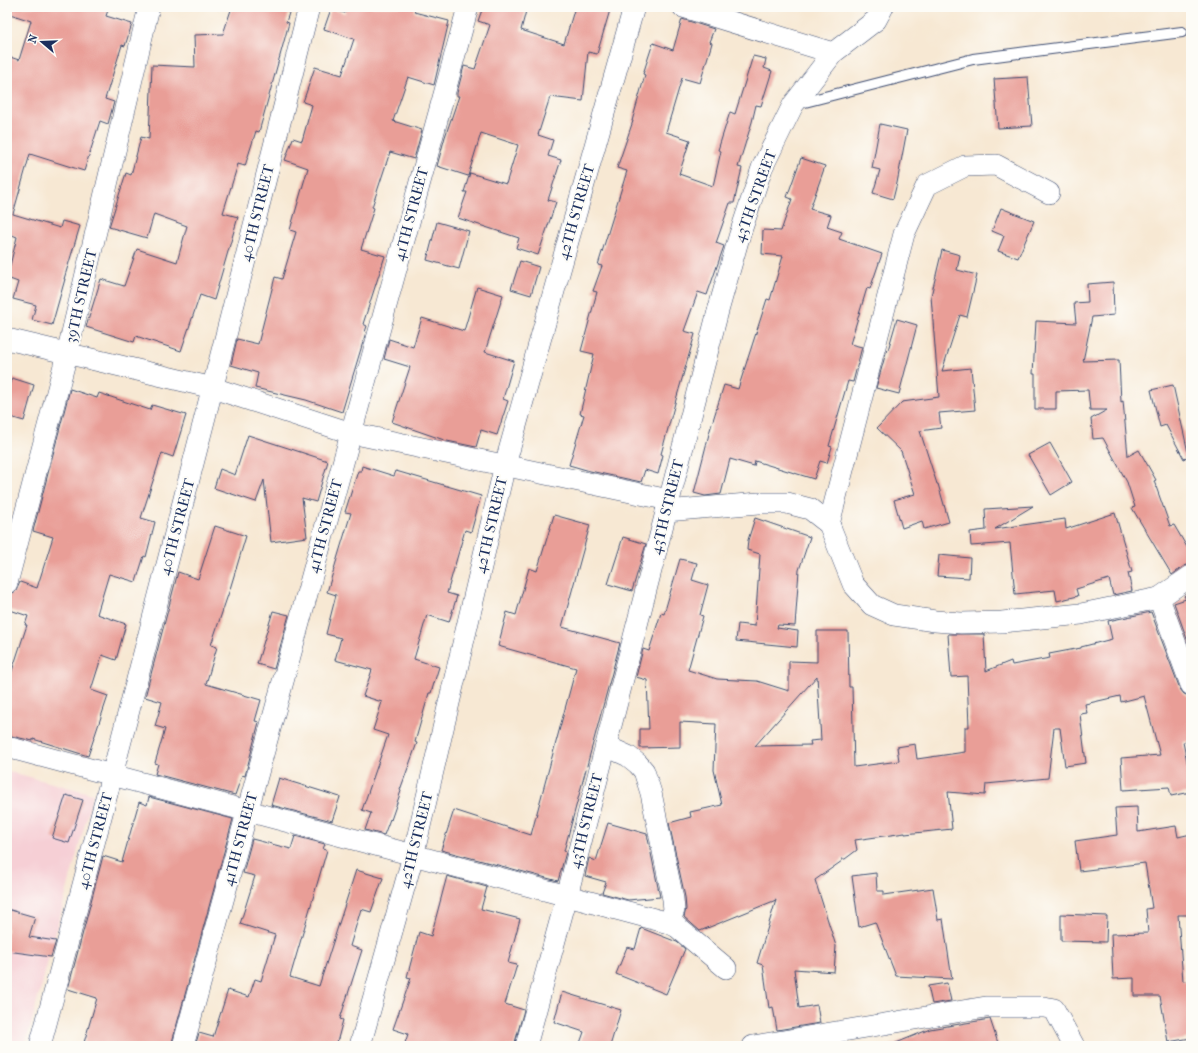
<svg xmlns="http://www.w3.org/2000/svg" width="1198" height="1053" font-family="'IM FELL French Canon',serif">
  <style>
    .built { fill: #f6cfd5 }
    .building { fill: #e99e97; fill-rule: evenodd }
    .lines { fill: none; stroke-linecap: round; stroke-linejoin: round }
    .lane-casing { stroke: #3c4b70; stroke-width: 12 }
    .street-casing { stroke: #3c4b70; stroke-width: 22 }
    .lane { stroke: #fff; stroke-width: 10 }
    .street { stroke: #fff; stroke-width: 21 }
    .labels { text-anchor: middle; stroke-width: 4; stroke-linejoin: round; paint-order: stroke }
    .street-label { font-size: 15px; fill: #1b2f5e; stroke: #fdfcf7 }
  </style>
  <rect width="100%" height="100%" fill="#fdfcf7"/>
  <filter id="ink" filterUnits="userSpaceOnUse"><feTurbulence type="fractalNoise" baseFrequency=".025" numOctaves="2"/><feDisplacementMap in="SourceGraphic" scale="8" xChannelSelector="R" yChannelSelector="G"/><feConvolveMatrix kernelMatrix="1 2 1 2 8 2 1 2 1" color-interpolation-filters="sRGB"/></filter>
  <filter id="wash" filterUnits="userSpaceOnUse"><feTurbulence type="fractalNoise" baseFrequency=".012" numOctaves="4" result="noise"/><feDisplacementMap in="SourceGraphic" scale="16" xChannelSelector="R" yChannelSelector="G"/><feGaussianBlur stdDeviation="0.9" result="paint"/><feColorMatrix in="noise" values="0 0 0 0 0 0 0 0 0 0 0 0 0 0 0 0 0 1.4 0 .05"/><feComposite in="paint" operator="in"/></filter>
  <g filter="url(#wash)">
    <rect width="100%" height="100%" fill="#f7e8d3"/>
    <polygon class="built" points="7,771 93,794 25,1046 7,1046"/>
    <g id="blocks">
      <g class="building">
        <polygon points="7,7 109,7 106,16 132,24 125,46 122,45 105,99 114,102 108,124 100,121 84,171 30,154 13,214 60,228 62,221 80,226 64,279 65,279 52,325 32,320 36,305 13,299 18,282 7,278 17,237 7,233 7,56 19,60 31,21 7,13"/>
        <polygon points="232,7 291,7 286,22 289,23 259,132 256,131 245,166 238,164 223,213 238,217 214,300 200,295 181,351 136,336 134,342 86,327 101,279 124,286 137,249 177,262 187,226 154,214 147,238 109,227 126,173 131,175 141,137 149,139 152,65 195,67 194,35 223,34"/>
        <polygon points="347,7 416,7 414,12 449,21 434,85 408,77 393,121 422,130 414,159 390,152 372,207 374,208 361,249 385,256 363,324 367,326 365,332 366,332 342,412 306,400 255,388 258,373 231,365 237,339 258,344 275,277 282,279 296,232 290,230 308,168 285,160 293,138 302,141 312,105 303,102 315,67 342,75 354,39 324,29 331,9 345,13"/>
        <polygon points="483,7 527,7 521,30 564,44 575,7 599,7 610,10 597,54 588,52 583,101 550,97 538,135 553,140 548,156 561,160 548,200 556,202 538,255 516,248 519,238 458,218 467,192 464,192 470,173 506,184 518,145 481,133 468,176 437,166 445,137 459,96 457,96 457,93 464,66 475,69 490,25 478,21"/>
        <polygon points="682,19 714,29 709,42 712,43 700,83 682,78 666,132 690,140 679,174 713,186 721,151 718,150 730,112 735,114 753,56 766,59 764,68 772,71 761,106 756,105 752,122 738,167 742,168 734,203 730,203 716,243 724,246 707,295 698,292 684,331 695,334 675,403 661,454 663,455 658,474 645,470 641,482 590,471 569,465 584,415 580,414 594,354 581,351 597,292 593,291 602,266 598,265 627,171 617,168 633,121 632,121 645,75 643,74 653,43 673,50"/>
        <polygon points="1028,77 1032,126 998,128 994,79"/>
        <polygon points="880,124 907,130 897,183 893,199 873,193 880,170 872,168"/>
        <polygon points="801,158 825,166 810,209 831,215 827,227 842,232 839,239 882,254 870,289 867,288 850,344 862,347 853,382 848,381 829,446 832,447 827,463 820,461 814,479 755,461 754,466 730,459 721,494 705,496 694,493 710,430 724,385 738,389 767,299 770,300 783,256 762,254 763,230 781,231 792,199 787,197"/>
        <polygon points="1001,208 1034,221 1018,258 998,251 1004,236 992,231"/>
        <polygon points="437,222 469,231 459,269 427,260"/>
        <polygon points="942,250 960,255 957,270 977,275 967,317 960,315 942,371 971,368 975,410 939,413 941,428 920,431 937,484 938,484 949,522 924,529 922,521 902,528 894,500 915,494 901,451 877,428 902,402 939,397 931,296"/>
        <polygon points="520,261 539,267 531,295 511,289"/>
        <polygon points="1113,282 1114,315 1092,317 1083,361 1119,360 1121,402 1123,401 1128,456 1139,450 1156,480 1154,481 1170,526 1174,525 1191,554 1191,564 1184,566 1172,575 1132,508 1135,507 1127,482 1103,438 1093,439 1091,419 1107,410 1090,410 1088,390 1056,391 1056,409 1035,409 1035,374 1033,374 1036,321 1076,323 1074,303 1088,302 1087,284"/>
        <polygon points="477,287 503,295 485,352 514,361 503,399 508,401 497,435 481,430 476,447 447,441 392,422 410,367 384,359 389,339 413,347 422,318 464,331"/>
        <polygon points="897,319 917,325 899,394 876,388 887,349 888,350"/>
        <polygon points="12,378 34,385 24,421 7,416 7,392"/>
        <polygon points="1173,385 1189,457 1184,459 1166,425 1160,427 1151,390"/>
        <polygon points="70,389 97,398 99,393 150,410 152,405 186,415 173,457 162,453 141,518 155,522 146,557 144,556 136,582 109,574 97,614 126,624 116,660 102,655 91,690 108,696 88,756 33,739 33,741 7,735 7,686 27,625 25,625 28,616 7,609 7,602 9,595 16,591 20,582 37,588 53,537 33,531"/>
        <polygon points="248,435 328,461 316,502 302,498 307,537 271,542 264,480 256,502 214,488 220,469 235,475"/>
        <polygon points="1050,443 1072,482 1051,495 1028,455"/>
        <polygon points="362,466 394,476 396,471 481,496 471,532 465,530 447,593 457,596 449,622 427,615 414,659 439,667 431,693 429,693 415,742 417,743 400,790 401,791 391,820 390,819 384,835 365,830 371,813 362,810 388,735 373,730 382,702 363,696 372,670 335,660 341,638 326,634 336,595 327,592 351,513 345,512 358,471 361,471"/>
        <polygon points="1033,506 995,529 1065,519 1066,529 1115,513 1132,572 1128,573 1132,591 1113,595 1109,579 1076,589 1078,596 1057,601 1055,590 1015,594 1010,543 971,546 970,532 986,530 985,509"/>
        <polygon points="554,515 590,525 562,627 620,643 564,851 566,852 558,881 441,850 454,810 531,835 576,668 498,646 507,612 516,615 529,568 537,571"/>
        <polygon points="755,518 810,537 799,570 795,626 778,625 777,628 798,631 797,647 736,641 738,624 755,626 760,554 747,550 748,540"/>
        <polygon points="215,526 246,536 230,589 211,645 217,647 206,684 261,700 255,721 259,722 245,776 242,775 235,795 155,774 158,764 155,763 165,729 155,726 162,702 145,697 178,572 198,579"/>
        <polygon points="623,537 646,544 632,591 608,584"/>
        <polygon points="939,555 970,558 969,578 937,576"/>
        <path d="M680 559 697 563 692 580 708 585 700 615 703 616 688 670 717 679 757 681 789 691V661L817 662V631H848L849 687H852L854 767 899 761 897 747 915 744 917 759 965 752V727H969L967 676 951 677 948 634H984L986 671 1011 661 1012 665 1050 658 1049 654 1081 648V647L1112 639 1108 621 1151 612 1180 689 1184 694 1191 697V741L1183 742 1191 781V792L1171 796 1169 787 1123 790 1121 758 1160 755 1144 696 1121 702 1120 696 1085 704 1087 713 1080 714 1086 763 1065 766 1060 728H1054L1048 778 986 784 985 795 948 792 952 829 905 834V833L855 840 857 850 845 859H842V861L815 880 836 946 834 972 794 969 799 1008 817 1005 820 1023 777 1030 773 1007 769 1008 763 965 757 963 776 900 700 931 684 917 686 909 685 897 669 823 691 817 690 812 722 805 714 770 716 724 680 722V747L640 748V729H649L647 680 636 677 643 649 649 651 661 613 664 614ZM817 676 821 740 810 741 811 745 755 746Z"/>
        <polygon points="1191,591 1191,650 1174,603 1186,599 1184,596"/>
        <polygon points="273,611 289,615 274,669 257,664"/>
        <polygon points="279,778 340,797 332,821 271,805"/>
        <polygon points="66,795 83,800 69,843 52,838"/>
        <polygon points="149,797 233,819 171,1046 83,1046 97,998 68,989 103,856 122,862 139,802 147,805"/>
        <polygon points="1137,807 1138,832 1176,826 1178,837 1191,834 1191,915 1178,915 1183,981 1191,980 1191,1038 1168,1042 1160,996 1134,996 1134,978 1113,979 1111,934 1148,933 1146,909 1152,908 1145,863 1079,871 1075,841 1117,835 1115,808"/>
        <polygon points="608,823 647,834 660,897 628,900 602,893 606,882 585,876 589,858 596,861"/>
        <polygon points="295,836 325,844 323,849 327,850 290,977 319,986 356,870 383,878 371,912 361,909 350,946 362,950 340,1019 343,1020 336,1046 195,1046 199,1033 213,1037 228,990 249,997 255,979 261,981 275,935 240,924 255,876 243,873 252,839 291,849"/>
        <polygon points="876,873 877,891 884,891 884,895 933,888 938,920 943,919 952,979 896,976 875,922 859,927 852,876"/>
        <polygon points="447,876 487,887 481,909 520,919 508,963 517,965 505,1004 524,1010 514,1046 404,1046 408,1034 393,1029 411,978 407,977 419,932 431,936"/>
        <polygon points="7,909 35,917 29,937 56,941 51,957 7,951"/>
        <polygon points="1061,914 1107,916 1106,942 1061,941"/>
        <polygon points="641,928 677,942 685,949 666,994 616,974 627,947 635,949"/>
        <polygon points="947,983 951,1001 932,1004 928,986"/>
        <polygon points="562,992 621,1010 610,1046 579,1046 584,1032 554,1022"/>
        <polygon points="990,1019 999,1046 889,1046 930,1029"/>
      </g>
    </g>
  </g>
  <g filter="url(#ink)">
    <use href="#blocks" fill-opacity="0" stroke="#3c4b70" stroke-width="1"/>
    <g class="lines">
      <defs>
        <polyline id="lane" points="797,104 973,59 1182,32"/>
        <g id="street">
          <polyline points="683,7 833,53"/>
          <polyline points="7,339 213,388 351,433 669,500"/>
          <polyline points="666,511 759,503 787,503 810,509 829,524 853,584 872,605 894,615 935,621 961,623 1002,622 1081,614 1159,598"/>
          <polyline points="829,524 904,234 927,185 965,166 996,165 1049,193"/>
          <polyline points="1191,576 1159,598 1191,685"/>
          <polyline points="7,583 67,354 149,7"/>
          <polyline points="606,746 628,756 638,764 644,771 651,793 673,899 674,910 669,923"/>
          <polyline points="7,747 669,923 677,927 726,968"/>
          <path d="M40 1046C133 700 222 354 309 7"/>
          <polyline points="183,1046 468,7"/>
          <polyline points="360,1046 413,856 505,465 634,7"/>
          <polyline points="526,1046 567,896 718,311 739,237 762,168 793,105 833,53 876,20 883,7"/>
          <polyline points="753,1046 986,1007 1044,1007 1054,1009 1074,1046"/>
        </g>
      </defs>
      <use href="#lane" class="lane-casing"/>
      <use href="#street" class="street-casing"/>
      <use href="#lane" class="lane"/>
      <use href="#street" class="street"/>
    </g>
  </g>
  <g class="labels">
    <g class="street-label">
      <text transform="translate(755 196) rotate(-70)" y="5">43TH STREET</text>
      <text transform="translate(576 212) rotate(-74)" y="5">42TH STREET</text>
      <text transform="translate(257 213) rotate(-76)" y="5">40TH STREET</text>
      <text transform="translate(411 214) rotate(-75)" y="5">41TH STREET</text>
      <text transform="translate(81 296) rotate(-77)" y="5">39TH STREET</text>
      <text transform="translate(667 507) rotate(-76)" y="5">43TH STREET</text>
      <text transform="translate(491 525) rotate(-77)" y="5">42TH STREET</text>
      <text transform="translate(325 526) rotate(-75)" y="5">41TH STREET</text>
      <text transform="translate(177 527) rotate(-75)" y="5">40TH STREET</text>
      <text transform="translate(586 821) rotate(-76)" y="5">43TH STREET</text>
      <text transform="translate(240 839) rotate(-75)" y="5">41TH STREET</text>
      <text transform="translate(416 840) rotate(-76)" y="5">42TH STREET</text>
      <text transform="translate(95 841) rotate(-75)" y="5">40TH STREET</text>
    </g>
  </g>
  <rect width="1198" height="1053" fill="none" stroke="#fdfcf7" stroke-width="24"/>
  <g transform="translate(42 42) rotate(289)" stroke="#fdfcf7" stroke-width="3" paint-order="stroke">
  <path d="M0-3L7 15L0 10L-7 15Z" fill="#1b2f5e"/>
  <text y="-6" font-size="11" font-weight="bold" text-anchor="middle" fill="#1b2f5e">N</text>
  </g>
</svg>
